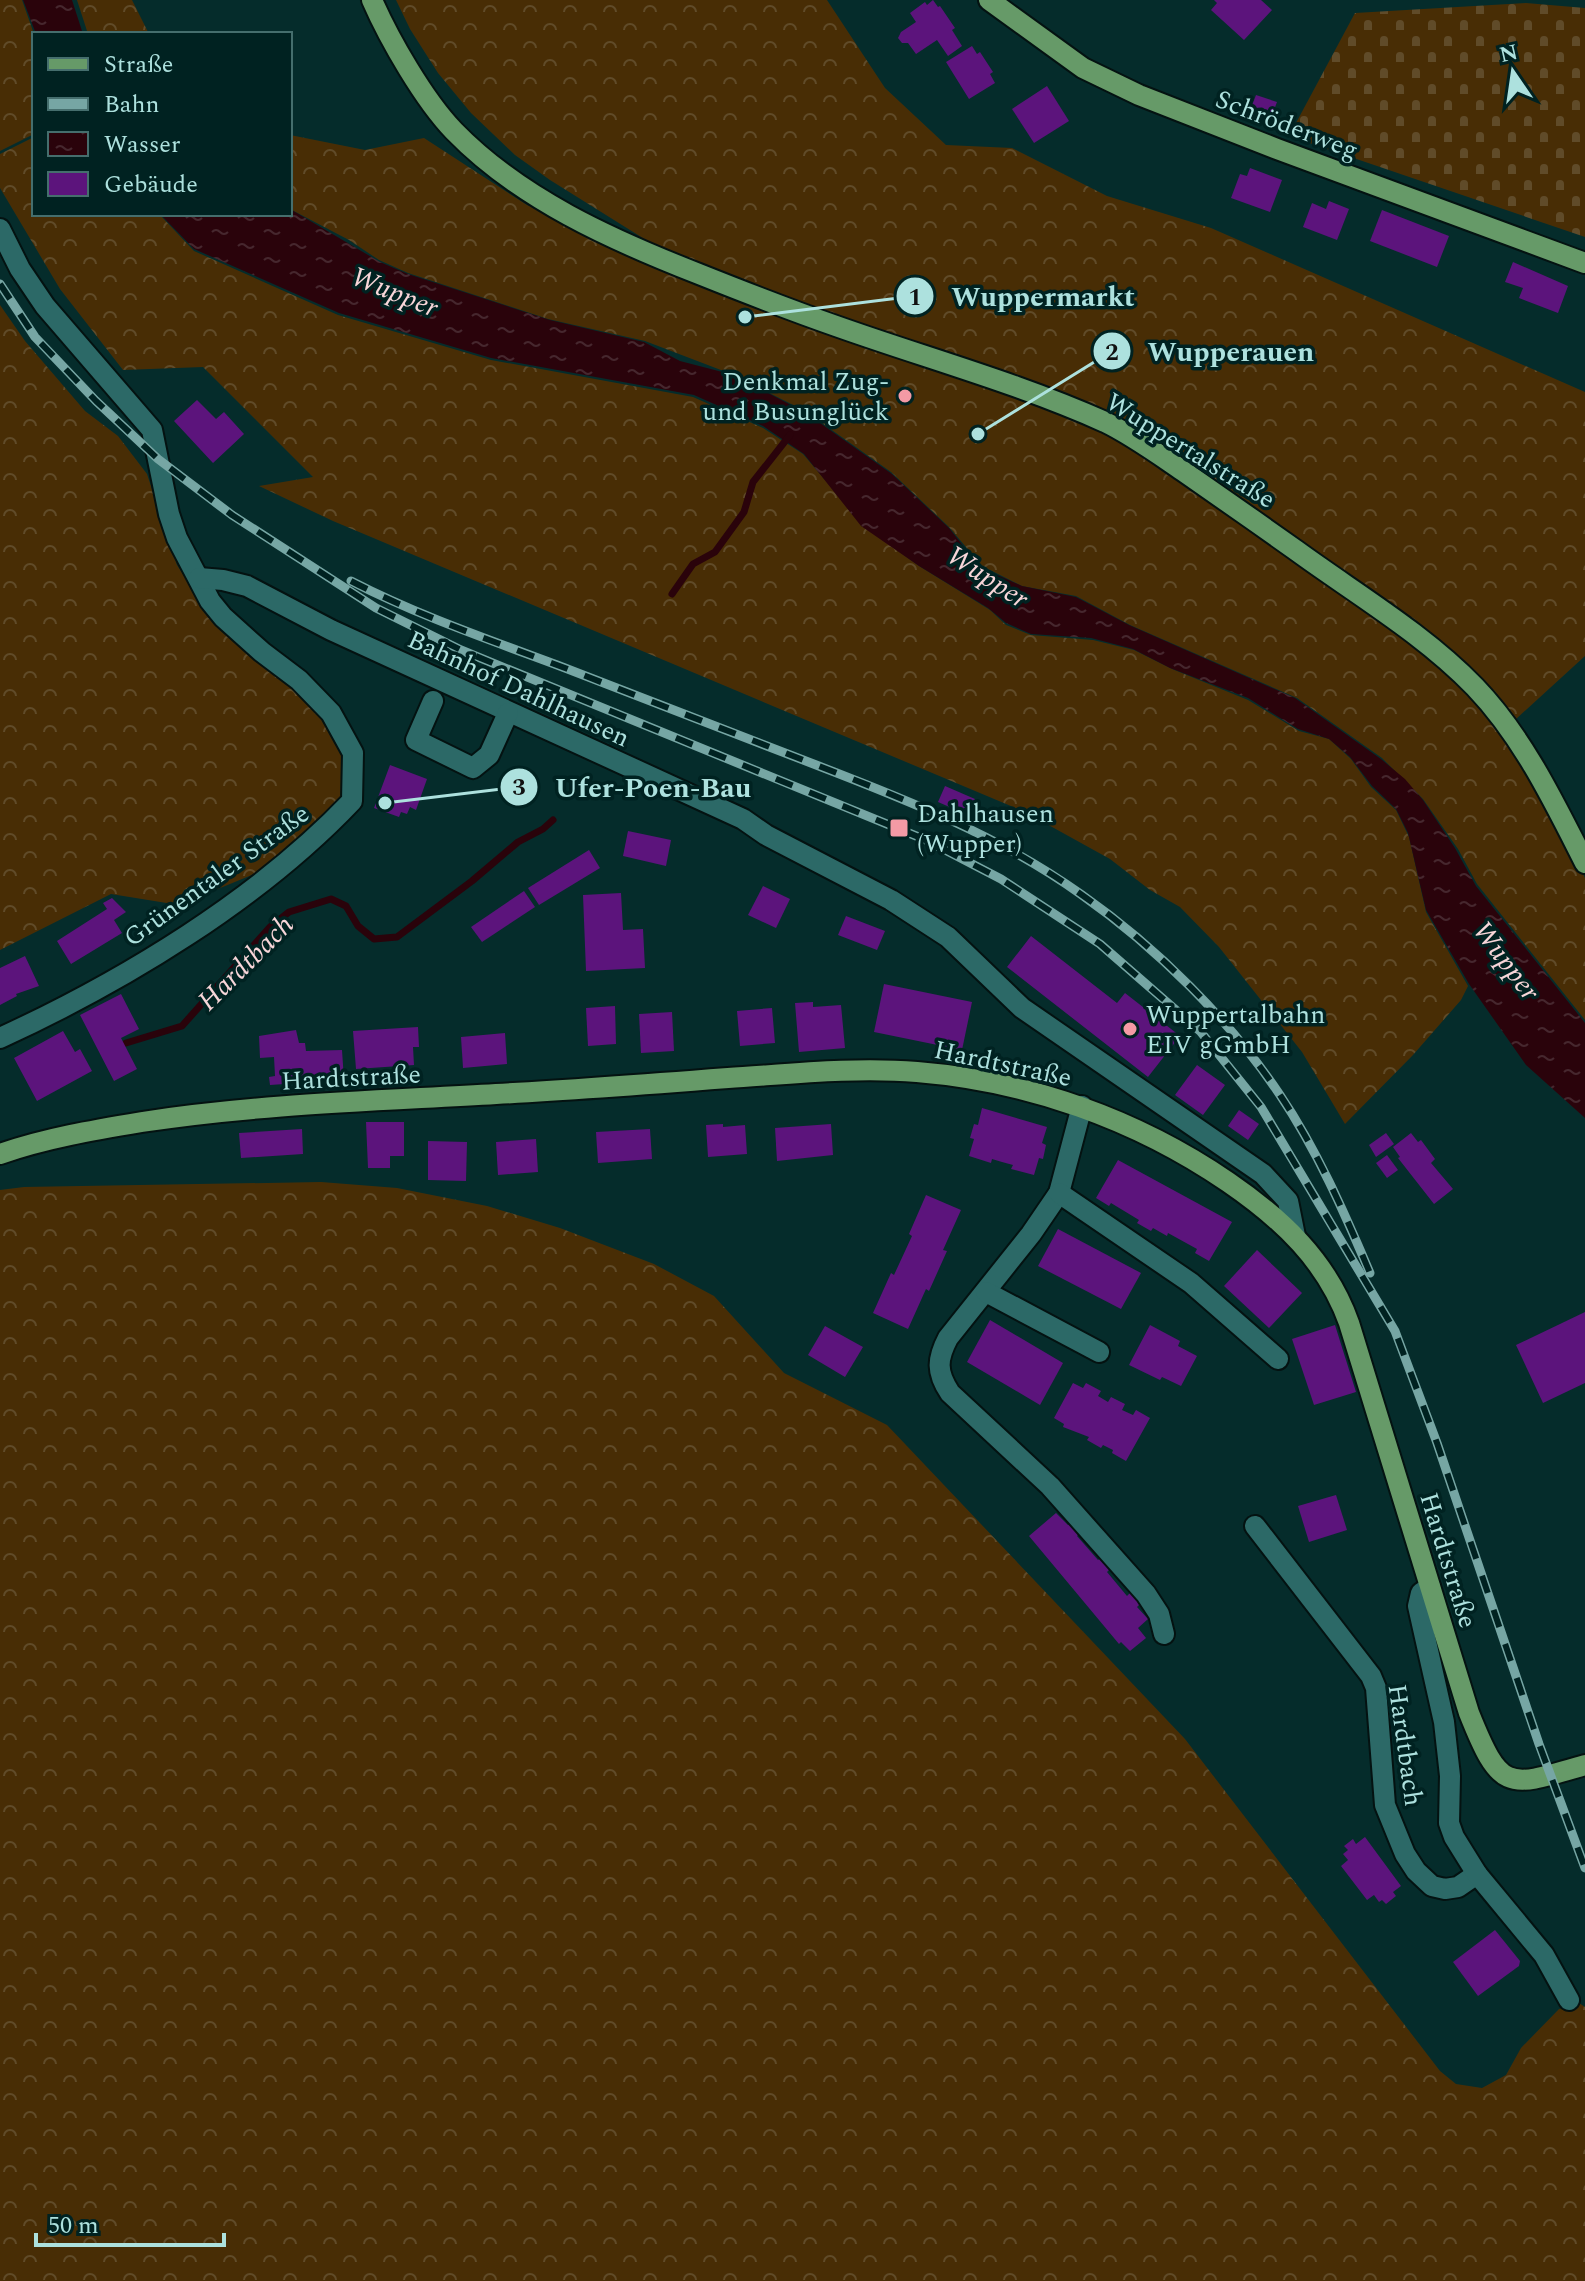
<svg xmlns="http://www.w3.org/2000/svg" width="1585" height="2281" font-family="Spectral,serif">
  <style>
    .forest { fill: url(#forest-crowns) }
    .cemetery { fill: url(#cemetery-stones) }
    .water { fill: url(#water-ripples) }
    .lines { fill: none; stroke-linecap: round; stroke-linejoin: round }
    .stream { stroke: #2a030b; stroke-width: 7 }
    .building { fill: #5c147c }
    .minor-casing { stroke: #041211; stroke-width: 24 }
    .major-casing { stroke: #041211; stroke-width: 24 }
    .minor { stroke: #2c6967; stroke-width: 20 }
    .major { stroke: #669a68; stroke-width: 20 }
    .rail-casing { stroke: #76a6a4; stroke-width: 9 }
    .rail { stroke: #002221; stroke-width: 6; stroke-dasharray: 18; stroke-linecap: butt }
    .poi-dot { fill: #f49aa5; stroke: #002221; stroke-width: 3 }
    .labels { text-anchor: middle; stroke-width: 7; stroke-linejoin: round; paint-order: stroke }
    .street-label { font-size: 26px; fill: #ade1de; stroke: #002221 }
    .poi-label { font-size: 26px; fill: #ade1de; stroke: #002221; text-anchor: start }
    .water-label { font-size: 28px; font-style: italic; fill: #f8d6d9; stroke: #002221 }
    .leader { fill: none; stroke: #ade1de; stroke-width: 3 }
    .callout-dot { fill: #ade1de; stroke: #002221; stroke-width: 3 }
    .mark-label { font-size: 24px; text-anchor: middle; font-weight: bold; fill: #111 }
    .callout-label { font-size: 28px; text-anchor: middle; font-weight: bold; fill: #ade1de; stroke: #002221; stroke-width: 7; stroke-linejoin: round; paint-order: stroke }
  </style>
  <defs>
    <pattern id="forest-crowns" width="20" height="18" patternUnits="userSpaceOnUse" patternTransform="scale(2)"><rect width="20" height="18" fill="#482d05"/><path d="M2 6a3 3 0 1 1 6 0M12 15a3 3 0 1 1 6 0" fill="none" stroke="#604b29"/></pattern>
    <pattern id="cemetery-stones" width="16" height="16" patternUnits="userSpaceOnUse" patternTransform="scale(2)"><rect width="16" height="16" fill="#482d05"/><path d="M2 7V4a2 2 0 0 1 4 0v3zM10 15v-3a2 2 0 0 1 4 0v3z" fill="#604b29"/></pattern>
    <pattern id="water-ripples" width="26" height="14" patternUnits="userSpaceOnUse" patternTransform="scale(2)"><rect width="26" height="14" fill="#2a030b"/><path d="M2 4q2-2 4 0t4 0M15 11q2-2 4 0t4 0" fill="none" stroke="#46272e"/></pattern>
  </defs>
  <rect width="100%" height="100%" fill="#052c2b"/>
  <g class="forest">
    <polygon points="0,0 22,0 34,34 34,134 0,151"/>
    <polygon points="77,0 132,0 149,34 88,34"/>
    <polygon points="396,0 827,0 885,88 946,145 1012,148 1107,196 1211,228 1585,392 1585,656 1516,719 1432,640 1164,452 662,250 550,180 515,155 471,113 438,73 410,29"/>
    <polygon points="290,135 365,150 424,138 527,205 599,238 1107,428 1437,654 1502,730 1541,789 1585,878 1585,1020 1477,884 1458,849 1423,799 1382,758 1297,698 1130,625 1076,596 1022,586 982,566 949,527 891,472 805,411 734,375 645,341 548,319 408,273 379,260 349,240 290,209"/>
    <polygon points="34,137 34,214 159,214 194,251 338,315 491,360 693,397 763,428 803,454 864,526 919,566 990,610 1006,625 1031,635 1093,640 1134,650 1172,669 1248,700 1299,731 1329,739 1351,759 1371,787 1396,810 1409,837 1426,912 1468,986 1461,1000 1413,1055 1345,1124 1302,1052 1219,947 1180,907 1150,890 1110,859 1025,812 333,521 259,486 313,477 203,367 123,370 60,289 0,188 0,154"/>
    <polygon points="0,305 25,341 85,411 118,436 147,474 177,565 215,624 247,654 297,683 350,754 348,801 269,868 179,905 111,894 0,950"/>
    <polygon points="321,1182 397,1188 487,1206 560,1228 654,1264 714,1296 784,1373 887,1425 1185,1739 1440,2071 1456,2084 1482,2088 1506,2075 1521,2048 1559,2009 1579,2003 1585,2007 1585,2281 0,2281 0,1190 24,1187"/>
  </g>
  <polygon class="cemetery" points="1526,3 1585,8 1585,237 1289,136 1355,13"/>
  <g class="water">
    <polygon points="23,0 72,0 83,34 36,34"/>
    <polygon points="290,209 380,262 408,274 550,320 644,342 680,361 734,375 806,413 892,474 949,528 980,567 1022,586 1076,597 1129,625 1295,698 1381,759 1405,779 1423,800 1455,848 1476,886 1585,1023 1585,1118 1526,1065 1469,984 1426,910 1408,833 1396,809 1372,786 1350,757 1329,739 1298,729 1248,698 1170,668 1133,649 1091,638 1031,634 1006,623 988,608 919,566 861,526 804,454 763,426 694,395 491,358 339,313 194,249 160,214 290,214"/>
  </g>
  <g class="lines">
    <g class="stream">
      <polyline points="672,594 693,564 715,552 744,512 753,482 790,435"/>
      <polyline points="126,1043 182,1026 270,927 289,912 331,899 346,906 358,926 374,939 397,937 472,881 518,842 543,829 553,820"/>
    </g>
  </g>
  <g class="building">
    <polygon points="933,0 938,7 940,6 955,28 952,30 962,46 948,56 937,40 916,54 908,43 902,43 898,38 901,32 916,22 910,13 925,2 927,5"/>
    <polygon points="1214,0 1261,0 1272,10 1244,40 1211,10 1217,3"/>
    <polygon points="972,46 977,54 980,52 993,72 990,74 995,83 969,99 946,62"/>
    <polygon points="1047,86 1069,121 1034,143 1012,109"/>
    <polygon points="1256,95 1277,102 1270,121 1249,113"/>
    <polygon points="1250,168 1282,180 1270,212 1231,198 1240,174 1247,176"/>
    <polygon points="1329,201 1349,209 1337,240 1303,227 1312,203 1326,209"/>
    <polygon points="1382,210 1449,236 1437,267 1370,241"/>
    <polygon points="1513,262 1568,286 1558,313 1519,298 1523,288 1505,282"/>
    <polygon points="197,400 216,419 224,412 244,434 213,463 174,421"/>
    <polygon points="390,765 427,779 416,810 410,807 407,814 401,812 399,817 374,808"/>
    <polygon points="945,786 975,799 968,815 938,802"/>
    <polygon points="628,831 671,840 666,866 623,856"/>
    <polygon points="589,850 600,868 539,905 528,888"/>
    <polygon points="763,886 790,899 776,928 748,915"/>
    <polygon points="524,891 535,907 482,942 471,927"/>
    <polygon points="621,893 623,930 643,929 645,968 586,971 583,895"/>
    <polygon points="112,898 126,912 114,920 122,933 71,964 57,941 107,909 103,903"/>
    <polygon points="846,916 885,931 877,950 838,935"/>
    <polygon points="1031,936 1117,1003 1125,993 1180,1036 1148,1077 1007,967"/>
    <polygon points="25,956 39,986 16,994 17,996 0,1005 0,968"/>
    <polygon points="884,984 972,1002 962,1050 874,1032"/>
    <polygon points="121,994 139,1029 121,1038 137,1069 114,1081 80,1015"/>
    <polygon points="813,1002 813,1007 841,1005 845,1048 799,1052 795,1003"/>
    <polygon points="615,1006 616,1044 588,1046 586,1008"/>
    <polygon points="772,1008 775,1043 740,1046 737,1011"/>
    <polygon points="672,1012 674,1051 641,1053 639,1014"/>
    <polygon points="418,1027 419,1047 413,1047 414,1065 356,1069 353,1031"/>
    <polygon points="296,1030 299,1043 305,1043 306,1051 342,1050 344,1080 270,1085 269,1077 275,1076 274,1057 260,1058 259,1036"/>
    <polygon points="63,1031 75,1052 80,1049 92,1071 37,1101 14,1058"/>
    <polygon points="505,1033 507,1064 463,1068 461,1037"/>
    <polygon points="1197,1065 1225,1085 1203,1115 1175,1095"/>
    <polygon points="982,1108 1047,1127 1042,1143 1046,1145 1043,1159 1039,1158 1034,1175 1011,1169 1013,1165 1002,1162 992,1159 991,1163 969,1156 974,1139 970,1138 974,1124 978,1125"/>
    <polygon points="1239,1110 1259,1124 1248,1140 1228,1126"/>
    <polygon points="366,1122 404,1122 404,1156 390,1156 390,1168 368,1168"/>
    <polygon points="723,1124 723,1127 745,1125 747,1154 708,1157 706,1125"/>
    <polygon points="831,1124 833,1155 777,1161 775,1128"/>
    <polygon points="302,1129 303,1154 241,1158 239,1133"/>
    <polygon points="650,1129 652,1159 598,1163 596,1132"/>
    <polygon points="1386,1133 1394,1144 1376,1157 1369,1145"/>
    <polygon points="1411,1133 1418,1142 1421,1140 1435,1159 1431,1163 1453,1189 1434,1204 1398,1158 1400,1157 1393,1147"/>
    <polygon points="536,1139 538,1172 498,1175 496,1142"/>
    <polygon points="428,1141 467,1142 466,1181 428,1180"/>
    <polygon points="1387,1155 1398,1170 1387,1178 1376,1163"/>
    <polygon points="1118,1160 1232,1222 1209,1261 1195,1253 1197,1249 1168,1233 1167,1236 1153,1228 1151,1231 1137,1223 1139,1220 1111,1203 1109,1206 1096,1198"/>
    <polygon points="926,1195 961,1210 943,1250 947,1251 929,1291 926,1289 908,1329 873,1313 891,1273 894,1275 912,1236 909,1234"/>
    <polygon points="1058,1229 1141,1273 1121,1309 1038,1266"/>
    <polygon points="1257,1250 1302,1293 1269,1328 1224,1286"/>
    <polygon points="1585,1312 1585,1383 1543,1403 1516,1345"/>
    <polygon points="990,1320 1063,1363 1040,1405 967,1362"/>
    <polygon points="1150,1325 1180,1341 1178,1346 1197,1356 1181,1386 1162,1377 1160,1380 1129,1365"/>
    <polygon points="1335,1325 1356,1392 1314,1405 1292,1339"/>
    <polygon points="825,1326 863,1347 845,1377 808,1355"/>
    <polygon points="1073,1383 1083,1388 1086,1383 1101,1391 1098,1396 1108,1402 1111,1397 1125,1404 1122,1410 1133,1415 1136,1410 1150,1418 1126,1461 1112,1453 1113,1450 1103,1445 1101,1448 1087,1440 1089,1437 1063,1427 1064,1424 1054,1418"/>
    <polygon points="1336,1495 1347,1530 1309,1542 1298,1506"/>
    <polygon points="1056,1513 1068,1525 1072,1522 1081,1532 1077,1536 1098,1560 1102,1557 1111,1568 1107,1572 1127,1596 1131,1592 1141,1603 1137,1607 1148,1619 1138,1628 1146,1638 1130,1651 1121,1642 1119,1644 1029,1536"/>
    <polygon points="1365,1837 1401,1886 1393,1892 1396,1896 1386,1904 1382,1900 1379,1902 1374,1895 1367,1900 1341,1866 1348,1860 1343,1854 1348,1850 1344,1846 1353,1839 1356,1844"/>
    <polygon points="1495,1930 1520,1961 1519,1966 1478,1996 1453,1962"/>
  </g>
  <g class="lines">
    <defs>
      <g id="minor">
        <path d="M0 229 20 269 45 306 152 430 169 514 177 538 210 601 223 617 262 652 299 680 331 713 353 753 352 801C258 900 124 981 0 1038"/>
        <polyline points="199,578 223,580 247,586 331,630 743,819 766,835 891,900 948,937 1022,1008 1263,1174 1288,1201 1295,1236"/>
        <polyline points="433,701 416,740 473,768 489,755 508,713"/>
        <path d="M1082 1106 1059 1193 1031 1234 948 1338C937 1359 936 1372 950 1393L1050 1486 1146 1594 1159 1614 1164 1634"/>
        <polyline points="1059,1193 1191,1283 1278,1359"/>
        <polyline points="986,1292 1099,1352"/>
        <polyline points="1255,1526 1371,1676 1376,1688 1385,1805 1405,1854 1416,1871 1432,1886 1445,1889 1458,1887 1477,1874"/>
        <polyline points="1430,1587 1421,1593 1418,1606 1444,1722 1450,1776 1449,1823 1454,1837 1477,1874 1544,1955 1569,2000"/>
      </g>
      <g id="major">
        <path d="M372 0C389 39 424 100 454 131 520 199 612 240 699 274 744 292 790 310 836 326 926 358 1018 383 1105 422 1132 435 1158 454 1183 471 1222 498 1259 524 1297 551 1356 594 1424 634 1475 687 1523 737 1554 802 1585 863"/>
        <polyline points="989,0 1083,68 1139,95 1277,149 1585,263"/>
        <path d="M0 1154C46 1138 94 1130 142 1122 259 1104 378 1101 496 1094 574 1090 651 1084 728 1078 791 1074 854 1067 917 1072 1028 1081 1136 1119 1228 1182 1282 1219 1327 1261 1349 1323L1469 1713C1501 1793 1507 1788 1585 1765"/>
      </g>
    </defs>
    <use href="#minor" class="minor-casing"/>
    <use href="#major" class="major-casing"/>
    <use href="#minor" class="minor"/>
    <use href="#major" class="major"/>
    <defs>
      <g id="rail">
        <polyline points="0,284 35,337 96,401 158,459 232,515 376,608 461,650 926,840 1001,879 1100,944 1200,1031 1261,1107 1395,1331 1437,1443 1539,1744 1585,1868"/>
        <path d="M351 581C419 616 493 641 565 668 647 700 729 731 811 763 905 799 1000 836 1082 895 1156 947 1230 1020 1280 1095 1317 1150 1344 1212 1370 1273"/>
      </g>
    </defs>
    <use href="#rail" class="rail-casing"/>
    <use href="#rail" class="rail"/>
  </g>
  <g class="poi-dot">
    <circle cx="905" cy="396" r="8"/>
    <rect x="889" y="818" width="20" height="20" rx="4"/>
    <circle cx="1130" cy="1029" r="8"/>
  </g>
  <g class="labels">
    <g class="street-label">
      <text transform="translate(1287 124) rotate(21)" y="9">Schröderweg</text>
      <text transform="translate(1191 450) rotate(32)" y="9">Wuppertalstraße</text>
      <text transform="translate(519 688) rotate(25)" y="9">Bahnhof Dahlhausen</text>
      <text transform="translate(216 875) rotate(-36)" y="9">Grünentaler Straße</text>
      <text transform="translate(1003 1063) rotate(12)" y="9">Hardtstraße</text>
      <text transform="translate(351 1077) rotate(-3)" y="9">Hardtstraße</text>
      <text transform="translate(1449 1560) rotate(73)" y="9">Hardtstraße</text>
      <text transform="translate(1406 1745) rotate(82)" y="9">Hardtbach</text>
    </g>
    <g class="poi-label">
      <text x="889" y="390" text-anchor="end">Denkmal Zug-<tspan x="889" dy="30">und Busunglück</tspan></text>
      <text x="917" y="822">Dahlhausen<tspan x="917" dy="30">(Wupper)</tspan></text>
      <text x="1146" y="1023">Wuppertalbahn<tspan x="1146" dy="30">EIV gGmbH</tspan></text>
    </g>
    <g class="water-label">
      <text transform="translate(395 291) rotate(22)" y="10">Wupper</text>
      <text transform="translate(988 576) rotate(33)" y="10">Wupper</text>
      <text transform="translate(1507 960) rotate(53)" y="10">Wupper</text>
      <text transform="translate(245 962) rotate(-45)" y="10">Hardtbach</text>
    </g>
  </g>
  <path class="leader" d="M745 317L915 296M978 434L1112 351M385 803L519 787"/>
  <g class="callout-dot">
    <circle cx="745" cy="317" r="8"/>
    <circle cx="978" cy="434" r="8"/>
    <circle cx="385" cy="803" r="8"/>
    <circle cx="915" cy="296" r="20"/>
    <circle cx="1112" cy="351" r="20"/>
    <circle cx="519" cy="787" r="20"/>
  </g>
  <g class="mark-label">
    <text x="915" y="305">1</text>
    <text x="1112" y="360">2</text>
    <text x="519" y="795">3</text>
  </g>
  <g class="callout-label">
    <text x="1043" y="306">Wuppermarkt</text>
    <text x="1231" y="361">Wupperauen</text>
    <text x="653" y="797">Ufer-Poen-Bau</text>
  </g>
  <rect x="32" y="32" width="260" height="184" fill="#002221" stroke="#456e6d" stroke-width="2"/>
  <rect x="48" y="58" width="40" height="12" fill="#669a68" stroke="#456e6d" stroke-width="2"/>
  <text x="104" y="72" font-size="24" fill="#ade1de">Straße</text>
  <rect x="48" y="98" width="40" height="12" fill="#76a6a4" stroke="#456e6d" stroke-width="2"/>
  <text x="104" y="112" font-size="24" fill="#ade1de">Bahn</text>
  <rect x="48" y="132" width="40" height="24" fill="url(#water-ripples)" stroke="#456e6d" stroke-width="2"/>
  <text x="104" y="152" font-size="24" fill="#ade1de">Wasser</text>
  <rect x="48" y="172" width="40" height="24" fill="#5c147c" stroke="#456e6d" stroke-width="2"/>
  <text x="104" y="192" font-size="24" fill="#ade1de">Gebäude</text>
  <g transform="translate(1513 72) rotate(347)" stroke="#002221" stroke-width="6" paint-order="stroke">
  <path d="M0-6L14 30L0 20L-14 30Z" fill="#ade1de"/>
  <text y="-12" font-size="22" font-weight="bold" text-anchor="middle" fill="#ade1de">N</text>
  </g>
  <path d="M36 2233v12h188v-12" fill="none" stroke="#ade1de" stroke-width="4"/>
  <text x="48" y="2233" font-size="24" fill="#ade1de" stroke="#002221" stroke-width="6" paint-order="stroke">50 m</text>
</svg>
